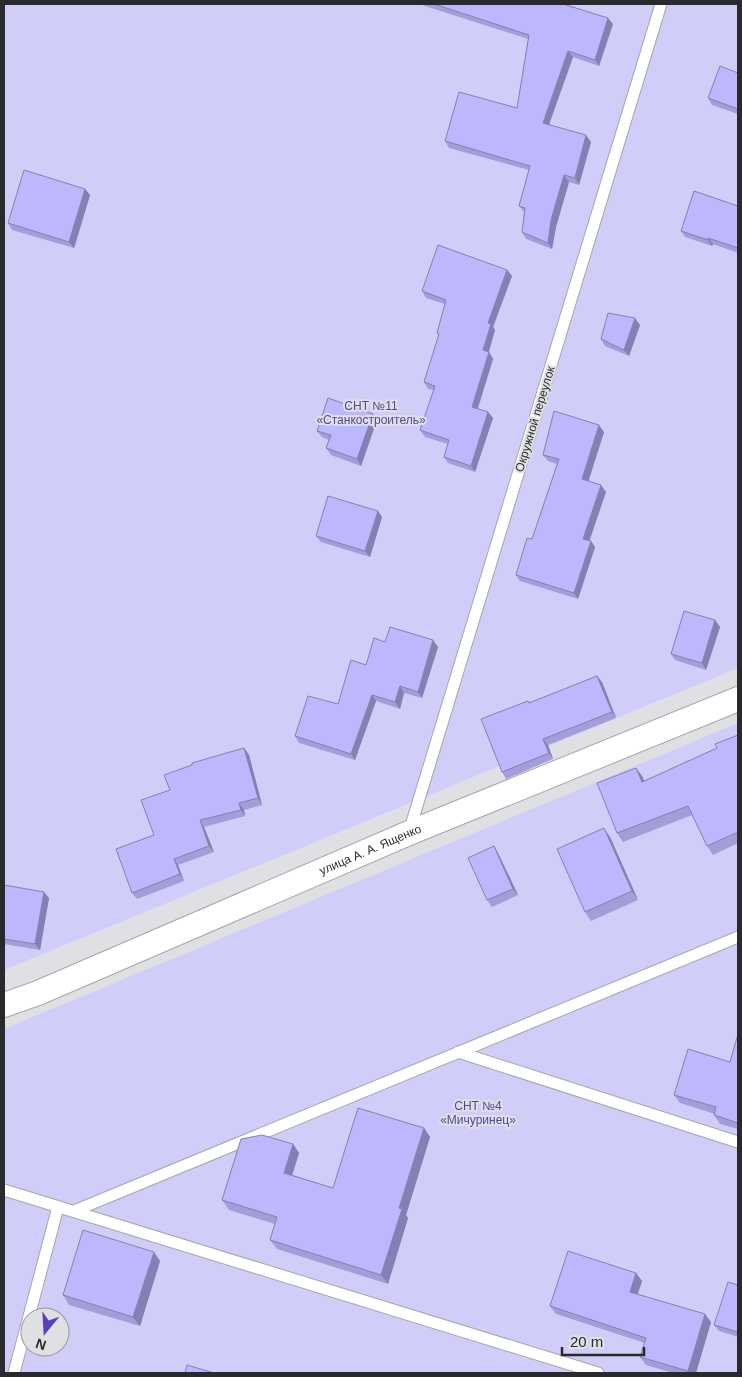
<svg xmlns="http://www.w3.org/2000/svg" width="742" height="1377" font-family="Arial,sans-serif">
  <style>
    .green { fill: #d0cdf9; fill-rule: evenodd }
    .lines { fill: none; stroke-linecap: round; stroke-linejoin: round }
    .service-casing { stroke: #a7a7ac; stroke-width: 13 }
    .minor-casing { stroke: #a7a7ac; stroke-width: 26 }
    .service { stroke: #fff; stroke-width: 11 }
    .minor { stroke: #fff; stroke-width: 24 }
    .wall { fill: #a39dda }
    .shaded-wall { fill: #8480b2 }
    .building { fill: #bdb7fe; stroke: #8480b2 }
    .labels { text-anchor: middle; stroke-width: 4; stroke-linejoin: round; paint-order: stroke }
    .park-label { font-size: 12px; fill: #55479a; stroke: #e0dfe4 }
    .street-label { font-size: 12px; fill: #2a2a2c; stroke: #e0dfe4 }
  </style>
  <rect width="100%" height="100%" fill="#e0dfe4"/>
  <g class="green">
    <polygon points="4,4 738,4 738,668 4,970"/>
    <path d="M738 723V1373H4V1029ZM30 1317H60V1347H30Z"/>
  </g>
  <g class="lines">
    <defs>
      <g id="service">
        <polyline points="409,832 661,4"/>
        <polyline points="458,1052 738,1142"/>
        <polyline points="4,1190 598,1373"/>
        <polyline points="74,1211 738,937"/>
        <polyline points="14,1373 58,1207"/>
      </g>
      <g id="minor">
        <path id="s1" d="M4 1005 38 993 409 833 738 699"/>
      </g>
    </defs>
    <use href="#service" class="service-casing"/>
    <use href="#minor" class="minor-casing"/>
    <use href="#service" class="service"/>
    <use href="#minor" class="minor"/>
  </g>
  <g class="wall">
    <polygon points="419,4 563,4 613,24 599,66 573,57 549,125 591,142 579,185 569,182 556,227 552,249 526,239 522,232 524,212 519,206 529,170 449,148 445,141 517,108 528,39"/>
    <polygon points="738,73 738,114 712,105 708,98"/>
    <polygon points="85,189 90,195 74,248 12,230 8,223"/>
    <polygon points="738,206 738,253 713,244 712,246 685,237 681,231"/>
    <polygon points="507,270 512,276 493,327 495,330 489,352 493,359 478,409 488,412 493,418 475,472 448,463 444,457 448,444 425,437 420,430 434,390 428,389 424,382 439,336 437,333 445,304 426,298 422,291"/>
    <polygon points="640,325 629,356 605,346 601,339"/>
    <polygon points="377,420 361,466 331,455 326,448 329,440 322,437 317,431"/>
    <polygon points="604,432 588,481 606,492 589,540 591,541 595,547 578,599 520,581 516,575 532,539 557,464 548,461 543,455"/>
    <polygon points="378,511 382,517 370,557 321,542 316,536"/>
    <polygon points="715,620 720,627 706,670 675,660 671,654"/>
    <polygon points="385,642 438,647 422,698 404,693 400,709 376,701 355,760 299,743 295,736 338,704"/>
    <polygon points="602,682 616,718 548,745 553,759 506,779 502,772 528,701 529,703"/>
    <polygon points="738,735 738,843 713,855 707,846 692,815 623,842 617,833 642,776 644,781 717,748"/>
    <polygon points="244,748 249,755 262,805 244,810 245,816 204,827 214,852 178,865 184,881 137,899 132,893 154,835 170,790"/>
    <polygon points="610,837 638,900 591,921 585,912"/>
    <polygon points="494,846 498,853 518,895 492,907 487,900"/>
    <polygon points="4,885 49,898 40,950 4,944"/>
    <polygon points="738,1034 738,1129 720,1124 714,1115 715,1114 680,1103 674,1095 730,1062"/>
    <polygon points="424,1128 430,1137 406,1215 408,1218 388,1284 277,1249 270,1240 275,1224 229,1210 222,1200 293,1144 299,1153 292,1175 333,1188"/>
    <polygon points="160,1261 140,1326 69,1305 63,1295"/>
    <polygon points="636,1273 642,1281 637,1294 711,1322 696,1373 673,1373 646,1365 640,1357 645,1343 556,1314 550,1306"/>
    <polygon points="738,1285 738,1337 719,1331 714,1325"/>
  </g>
  <g class="shaded-wall">
    <polygon points="608,18 613,24 599,66 595,60"/>
    <polygon points="568,51 573,57 547,130 543,123"/>
    <polygon points="586,135 591,142 579,185 575,178"/>
    <polygon points="564,175 569,182 556,227 552,249 548,243 551,220"/>
    <polygon points="85,189 90,195 74,248 69,242"/>
    <polygon points="708,238 713,244 712,246 708,240"/>
    <polygon points="507,270 512,276 493,327 495,330 487,357 483,350 488,323"/>
    <polygon points="635,318 640,325 629,356 624,350"/>
    <polygon points="489,352 493,359 476,413 472,407"/>
    <polygon points="488,412 493,418 475,472 471,466"/>
    <polygon points="373,414 377,420 361,466 357,459"/>
    <polygon points="599,425 604,432 587,486 582,479"/>
    <polygon points="601,485 606,492 588,545 583,539"/>
    <polygon points="378,511 382,517 370,557 365,551"/>
    <polygon points="591,541 595,547 578,599 574,593"/>
    <polygon points="715,620 720,627 706,670 702,663"/>
    <polygon points="433,640 438,647 422,698 418,692"/>
    <polygon points="597,676 602,682 616,718 612,712"/>
    <polygon points="400,686 404,693 400,709 395,702"/>
    <polygon points="372,695 376,701 355,760 351,754"/>
    <polygon points="543,739 548,745 553,759 549,753"/>
    <polygon points="244,748 249,755 262,805 258,798"/>
    <polygon points="636,768 642,776 648,790 642,782"/>
    <polygon points="239,803 244,810 245,816 241,810"/>
    <polygon points="200,820 204,827 214,852 209,846"/>
    <polygon points="604,828 610,837 638,900 632,891"/>
    <polygon points="494,846 498,853 518,895 513,889"/>
    <polygon points="174,859 178,865 184,881 180,874"/>
    <polygon points="44,892 49,898 40,950 35,944"/>
    <polygon points="424,1128 430,1137 406,1215 408,1218 388,1284 381,1275 399,1208"/>
    <polygon points="293,1144 299,1153 290,1182 284,1173"/>
    <polygon points="154,1252 160,1261 140,1326 133,1317"/>
    <polygon points="636,1273 642,1281 636,1300 630,1292"/>
    <polygon points="705,1314 711,1322 696,1373 689,1373 688,1371"/>
  </g>
  <g class="building">
    <polygon points="434,4 563,4 608,18 595,60 568,51 543,123 586,135 575,178 564,175 551,220 548,243 522,232 525,208 519,206 530,166 445,141 459,92 517,108 529,35"/>
    <polygon points="720,66 738,73 738,109 708,98"/>
    <polygon points="24,170 85,189 69,242 8,223"/>
    <polygon points="694,191 738,206 738,248 708,238 708,240 681,231"/>
    <polygon points="438,245 507,270 488,323 491,324 483,350 489,352 472,407 488,412 471,466 444,457 449,440 420,430 435,386 424,382 439,334 437,333 446,300 422,291"/>
    <polygon points="608,313 635,318 624,350 601,339"/>
    <polygon points="328,398 373,414 357,459 326,448 331,435 317,431"/>
    <polygon points="554,411 599,425 582,479 601,485 583,539 591,541 574,593 516,575 527,538 532,539 559,459 543,455"/>
    <polygon points="328,496 378,511 365,551 316,536"/>
    <polygon points="684,611 715,620 702,663 671,654"/>
    <polygon points="390,627 433,640 418,692 400,686 395,702 372,695 351,754 295,736 308,696 338,704 351,660 366,665 374,638 385,642"/>
    <polygon points="597,676 612,712 543,739 549,753 502,772 481,719 528,701 529,703"/>
    <polygon points="738,735 738,832 707,846 688,806 617,833 597,783 636,768 642,782 717,748 715,744"/>
    <polygon points="244,748 258,798 239,803 241,810 200,820 209,846 174,859 180,874 132,893 116,849 154,835 141,800 170,790 164,775 192,765 192,763"/>
    <polygon points="604,828 632,891 585,912 557,849"/>
    <polygon points="494,846 513,889 487,900 468,858"/>
    <polygon points="4,885 44,892 35,944 4,939"/>
    <polygon points="738,1034 738,1123 714,1115 716,1107 674,1095 688,1049 730,1062"/>
    <polygon points="358,1108 424,1128 399,1208 402,1209 381,1275 270,1240 277,1217 222,1200 241,1139 262,1135 293,1144 284,1173 333,1188"/>
    <polygon points="83,1230 154,1252 133,1317 63,1295"/>
    <polygon points="568,1251 636,1273 630,1292 705,1314 688,1371 640,1357 646,1338 550,1306"/>
    <polygon points="728,1282 738,1285 738,1332 714,1325"/>
    <polygon points="187,1365 214,1373 185,1373"/>
  </g>
  <g class="labels">
    <g class="park-label">
      <text x="371" y="410">СНТ №11<tspan x="371" dy="14">«Станкостроитель»</tspan></text>
      <text x="478" y="1110">СНТ №4<tspan x="478" dy="14">«Мичуринец»</tspan></text>
    </g>
    <g class="street-label">
      <text transform="translate(535 419) rotate(-73)" y="4">Окружной переулок</text>
      <text dy="4" stroke="none"><textPath href="#s1" startOffset="398">улица А. А. Ященко</textPath></text>
    </g>
  </g>
  <rect width="742" height="1377" fill="none" stroke="#2a2a2c" stroke-width="10"/>
  <g transform="translate(45 1332) rotate(198)"><circle r="24" fill="#e0dfe4" stroke="#97979a"/>
  <path d="M0-4L9 19L0 12L-9 19Z" fill="#5b40b9"/>
  <text y="-8" font-size="14" font-weight="bold" text-anchor="middle" fill="#2a2a2c">N</text>
  </g>
  <path d="M562 1347v8h82v-8" fill="none" stroke="#2a2a2c" stroke-width="2.5"/>
  <text x="570" y="1347" font-size="15" fill="#2a2a2c" stroke="#e0dfe4" stroke-width="4" paint-order="stroke">20 m</text>
</svg>
